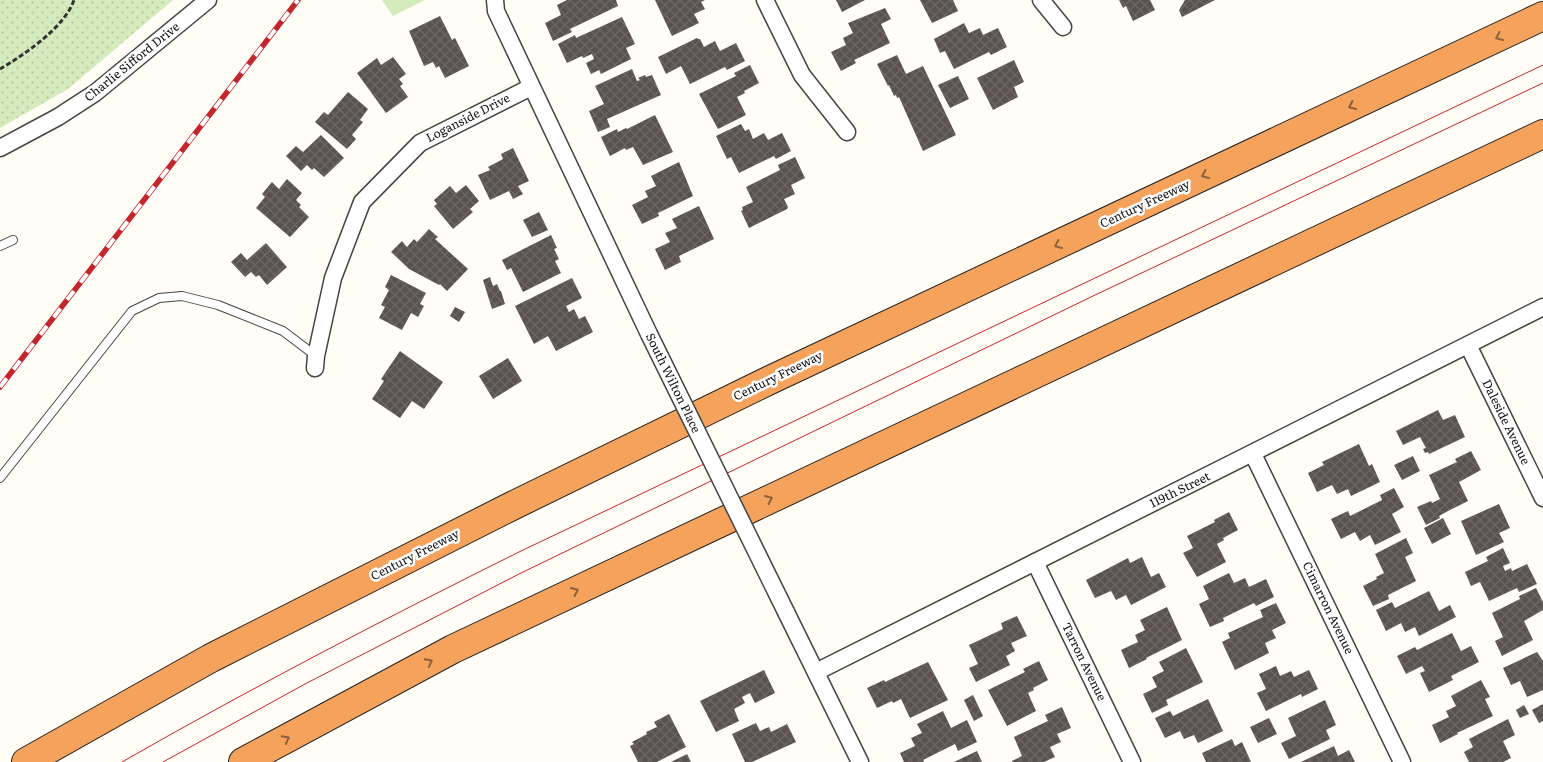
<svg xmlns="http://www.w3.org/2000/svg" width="1543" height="762" font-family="Literata,serif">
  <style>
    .grass { fill: url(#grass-dots) }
    .park { fill: #d5ebbd }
    .building { fill: url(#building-cross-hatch) }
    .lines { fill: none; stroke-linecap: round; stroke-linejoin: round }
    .service-casing { stroke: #444; stroke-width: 10 }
    .minor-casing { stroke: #444; stroke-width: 19 }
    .motorway-casing { stroke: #222; stroke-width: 30 }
    .path { stroke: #333; stroke-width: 3; stroke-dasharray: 5 2.5; stroke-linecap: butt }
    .service { stroke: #fff; stroke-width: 8 }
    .minor { stroke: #fff; stroke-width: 16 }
    .motorway { stroke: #f5a25d; stroke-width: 28 }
    .tram { stroke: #c4262e; stroke-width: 1 }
    .rail-casing { stroke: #c4262e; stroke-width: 5.5 }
    .rail { stroke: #fff; stroke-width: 4; stroke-dasharray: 11; stroke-linecap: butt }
    .minor-bridge-casing { stroke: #444; stroke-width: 19; stroke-linecap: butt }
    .minor-bridge { stroke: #fff; stroke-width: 16 }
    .oneway { stroke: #8e613b }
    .labels { text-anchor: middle; stroke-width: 5; stroke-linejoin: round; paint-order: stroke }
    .street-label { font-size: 12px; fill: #111; stroke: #fff }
  </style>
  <defs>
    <pattern id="grass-dots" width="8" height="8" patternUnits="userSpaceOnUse" patternTransform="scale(1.25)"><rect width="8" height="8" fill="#d5ebbd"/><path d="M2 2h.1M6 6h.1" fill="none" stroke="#b6c8a1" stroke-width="1.8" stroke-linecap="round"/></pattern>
    <pattern id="building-cross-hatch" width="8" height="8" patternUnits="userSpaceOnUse" patternTransform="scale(1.25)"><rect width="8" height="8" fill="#5a524d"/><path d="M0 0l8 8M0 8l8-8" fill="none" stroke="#6d6662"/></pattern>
  </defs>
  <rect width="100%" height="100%" fill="#fffdf5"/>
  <polygon class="grass" points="0,0 173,0 68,89 0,128"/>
  <polygon class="park" points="382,0 425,0 393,16"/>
  <g class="building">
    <polygon points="567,0 616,0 618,6 570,29 572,32 553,41 545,23 561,15 557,5"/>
    <polygon points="655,0 705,0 701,2 705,9 694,14 699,23 672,36"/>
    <polygon points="836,0 865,0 842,12"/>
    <polygon points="920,0 953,0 958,11 932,23"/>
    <polygon points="1119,0 1150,0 1155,10 1133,21 1126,6 1123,8"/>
    <polygon points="1185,0 1215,0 1182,17 1179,10"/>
    <polygon points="885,8 891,19 881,24 890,43 854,60 856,63 841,71 831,52 846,45 843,38 853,33 848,23"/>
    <polygon points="440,16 452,40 455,38 469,66 445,78 439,66 436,68 433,62 424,66 409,31"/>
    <polygon points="622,17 635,44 626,48 631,59 601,74 599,70 591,74 586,63 594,59 592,54 583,58 582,56 567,63 558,44 575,35 576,38"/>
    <polygon points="964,23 969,33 980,28 983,35 998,28 1007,47 991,55 989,52 954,69 945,51 940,53 934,39"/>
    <polygon points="697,38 698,39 700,39 704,47 715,41 720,51 736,43 745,61 727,70 725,67 690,84 681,66 666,74 658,57"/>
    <polygon points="897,55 906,74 923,66 956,135 923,151 899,97 897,98 896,95 894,96 889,85 888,86 877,64"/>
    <polygon points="393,57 406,74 399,79 403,84 400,86 408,97 386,113 357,73 377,58 381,65"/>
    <polygon points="1014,60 1024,82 1014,87 1018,97 993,110 977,78"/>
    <polygon points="750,65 759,83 744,91 745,93 737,97 746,115 718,129 699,94 736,76 734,73"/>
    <polygon points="632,69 637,81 640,80 638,78 645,75 646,77 652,75 661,95 607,119 610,127 598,132 589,111 604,104 595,86"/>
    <polygon points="958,76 969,99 950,108 938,85"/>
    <polygon points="348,92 368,109 360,120 363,122 352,135 356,139 347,149 315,122 324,112 328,115"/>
    <polygon points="655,115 673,152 643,165 633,147 626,150 625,148 610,156 601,137 617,129 618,132 626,128 627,129"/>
    <polygon points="741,124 745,131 749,129 753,139 764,133 768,140 782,133 791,151 776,159 774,156 739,173 731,157 727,159 716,136"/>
    <polygon points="321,135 344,158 324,177 314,168 312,170 307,165 301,171 286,156 296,146 303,152"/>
    <polygon points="513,148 529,181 518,186 523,194 513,199 509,191 490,200 478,175 490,170 488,167 503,159 501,154"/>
    <polygon points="795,157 805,178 791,185 795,194 784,199 788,207 787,209 749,228 741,211 743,210 742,207 753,202 746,187 780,170 778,165"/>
    <polygon points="679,162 693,196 658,213 659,216 642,224 632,205 648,197 645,191 656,186 651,176"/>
    <polygon points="287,179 302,193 296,200 301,205 299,207 309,217 290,237 256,208 265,197 262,194 272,182 279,189"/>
    <polygon points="466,185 479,201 470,209 473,212 453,229 434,206 437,204 434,200 450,186 456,193"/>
    <polygon points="699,206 714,239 679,256 681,262 665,270 655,249 670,242 665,233 677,228 672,219"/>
    <polygon points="539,212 548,230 532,237 523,220"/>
    <polygon points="429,229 438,237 435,239 468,269 447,291 440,284 439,285 409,269 391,252 402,241 407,247 414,239 417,242"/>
    <polygon points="551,235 557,248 554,249 559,259 555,261 561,273 523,292 511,268 507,270 502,260"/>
    <polygon points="266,243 287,267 267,285 259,275 256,277 251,272 245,277 231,262 241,253 247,260"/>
    <polygon points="391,275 426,293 420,304 424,306 418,317 411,313 402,330 379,318 385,307 381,305 389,290 385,287"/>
    <polygon points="490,277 493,286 497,284 500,291 501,291 505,304 492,309 483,280"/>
    <polygon points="572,278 582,298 566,306 569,312 574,309 579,319 585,316 593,332 556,351 548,336 534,344 515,306"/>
    <polygon points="455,307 465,312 459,322 450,316"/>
    <polygon points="400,351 443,382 424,409 412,401 400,418 372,399 384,381 381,379"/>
    <polygon points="508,358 522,381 493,399 479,376"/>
    <polygon points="1438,410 1443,420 1455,415 1465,437 1429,454 1428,452 1425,453 1423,449 1426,448 1420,437 1403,445 1396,431"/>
    <polygon points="1359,444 1369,466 1372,464 1380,482 1351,496 1348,489 1337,494 1332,485 1317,492 1308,473 1324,465 1322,462"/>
    <polygon points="1471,451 1481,470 1459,482 1468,501 1448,511 1439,516 1440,518 1426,525 1417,507 1431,501 1432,503 1440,499 1429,475 1457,462 1455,459"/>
    <polygon points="1413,456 1420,471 1402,480 1394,465"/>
    <polygon points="1394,488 1404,507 1392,514 1401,532 1375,545 1370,535 1360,541 1355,532 1341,539 1331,519 1348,511 1350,516 1382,500 1380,495"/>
    <polygon points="1499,504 1510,528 1499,533 1504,542 1476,555 1461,521"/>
    <polygon points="1229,512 1238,530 1223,538 1224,540 1217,544 1226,562 1197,577 1183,553 1193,548 1187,536 1215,522 1214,520"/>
    <polygon points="1443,518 1451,534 1432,544 1424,528"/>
    <polygon points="1406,538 1413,553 1405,557 1416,581 1388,595 1389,599 1373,606 1363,586 1377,579 1376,577 1384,573 1375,554"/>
    <polygon points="1503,548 1510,563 1503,566 1505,571 1511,568 1512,571 1527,564 1537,584 1519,592 1517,588 1489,601 1480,582 1471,586 1465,572 1488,561 1486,557"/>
    <polygon points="1142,557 1151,577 1159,573 1166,587 1131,605 1126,595 1116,600 1111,591 1095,598 1086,580 1128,558 1130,563"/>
    <polygon points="1229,573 1234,583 1245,578 1249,587 1266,579 1274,597 1256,606 1254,603 1223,618 1224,621 1210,627 1199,604 1209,599 1203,586"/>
    <polygon points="1536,588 1543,602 1543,610 1524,621 1533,640 1502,656 1495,641 1503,637 1492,613 1520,599 1519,596"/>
    <polygon points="1429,591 1439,611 1450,605 1456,617 1419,636 1415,627 1405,632 1401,623 1386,631 1376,610 1392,602 1395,608"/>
    <polygon points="1276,603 1286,623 1272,630 1276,638 1265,643 1269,653 1235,670 1222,642 1230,638 1228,633 1263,617 1260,610"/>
    <polygon points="1167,607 1182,640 1146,658 1147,659 1129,668 1121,650 1138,642 1135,635 1145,630 1140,620"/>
    <polygon points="1017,616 1027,636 1011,643 1015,651 1006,656 1010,665 976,682 969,668 978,664 969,645 1003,629 1001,623"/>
    <polygon points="1452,633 1461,651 1471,646 1479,662 1451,676 1453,680 1429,692 1420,673 1425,671 1422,666 1406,674 1397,656 1415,647 1417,650"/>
    <polygon points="1186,648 1203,682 1166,700 1168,705 1152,713 1143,694 1157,687 1152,677 1164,671 1159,662"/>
    <polygon points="1537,652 1543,661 1543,690 1527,697 1520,681 1511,685 1503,668"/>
    <polygon points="1039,661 1048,680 1033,688 1034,690 1028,693 1036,711 1007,726 988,690 1025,672 1023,669"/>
    <polygon points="928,662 948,700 910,718 901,699 893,703 892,701 877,708 867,688 884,680 885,682"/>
    <polygon points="1276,666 1280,676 1291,671 1294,677 1309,670 1318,689 1302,697 1301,694 1266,711 1257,693 1266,689 1259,674"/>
    <polygon points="764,670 775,693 755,703 750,693 742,697 745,703 734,709 739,721 716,732 700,701"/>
    <polygon points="1481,680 1490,697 1485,699 1493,716 1457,733 1458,734 1440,743 1432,725 1449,717 1446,711 1456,706 1451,696"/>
    <polygon points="973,695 983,716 974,721 964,700"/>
    <polygon points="1208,699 1223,731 1198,743 1194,735 1184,739 1180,731 1165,738 1155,718 1170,711 1173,716"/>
    <polygon points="1325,700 1336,725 1326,730 1330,739 1289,759 1281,743 1296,736 1288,718"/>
    <polygon points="1543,704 1543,721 1539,723 1532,710"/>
    <polygon points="1524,705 1529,714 1520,718 1516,710"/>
    <polygon points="1062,707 1071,728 1057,734 1061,742 1050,747 1055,757 1044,762 1012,762 1012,761 1022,756 1014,737 1048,721 1045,715"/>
    <polygon points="943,711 951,728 967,720 977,742 958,751 955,744 923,760 924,762 904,762 900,753 915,746 911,738 922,733 917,724"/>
    <polygon points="669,714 686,747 657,762 638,762 630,746 634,744 632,742 647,734 646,732 657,727 654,722"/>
    <polygon points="1269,718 1277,734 1258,743 1250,727"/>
    <polygon points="1508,719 1515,735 1503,741 1511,758 1503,762 1469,762 1464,752 1473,747 1469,739"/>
    <polygon points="756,723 760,731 769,727 771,732 787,724 796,742 752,762 745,762 732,734"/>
    <polygon points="1232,739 1235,746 1242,742 1251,762 1206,762 1202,753"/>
    <polygon points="1334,746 1338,756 1349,750 1355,762 1301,762"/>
    <polygon points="977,751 982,762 954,762"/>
    <polygon points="687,754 691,762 671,762"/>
  </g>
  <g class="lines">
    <defs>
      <g id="service">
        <polyline points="0,246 13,240"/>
        <polyline points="0,478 132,311 159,298 182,296 218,305 283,331 316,356"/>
      </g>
      <g id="minor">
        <polyline points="495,0 496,11 649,334"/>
        <polyline points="765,0 802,75 847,132"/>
        <polyline points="1041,0 1063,27"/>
        <polyline points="0,148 58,117 95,93 208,0"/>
        <polyline points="1468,345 1543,498"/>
        <polyline points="315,368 316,356 333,278 362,202 420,143 531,87"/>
        <polyline points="1253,454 1402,762"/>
        <polyline points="1035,562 1132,762"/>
        <polyline points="786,612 860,762"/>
        <polyline points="816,672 1543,307"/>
      </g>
      <g id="motorway">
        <polyline points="26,762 211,658 514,505 770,380 1543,16"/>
        <polyline points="243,762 453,649 1543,134"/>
      </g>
    </defs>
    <use href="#service" class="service-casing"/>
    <use href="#minor" class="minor-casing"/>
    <use href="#motorway" class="motorway-casing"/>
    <path class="path" d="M0 69C24 55 65 27 74 0"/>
    <use href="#service" class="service"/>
    <use href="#minor" class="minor"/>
    <use href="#motorway" class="motorway"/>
    <g class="tram">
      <path d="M122 762C253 687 386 618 521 551L1543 65"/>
      <polyline points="163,762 305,684 521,573 1093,296 1543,83"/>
    </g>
    <defs>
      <polyline id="rail" points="0,387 298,0"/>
    </defs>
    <use href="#rail" class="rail-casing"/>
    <use href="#rail" class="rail"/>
    <defs>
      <polyline id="minor-bridge" points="649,334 786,612"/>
    </defs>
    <use href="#minor-bridge" class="minor-bridge-casing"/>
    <use href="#minor-bridge" class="minor-bridge"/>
  </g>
  <defs><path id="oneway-chevron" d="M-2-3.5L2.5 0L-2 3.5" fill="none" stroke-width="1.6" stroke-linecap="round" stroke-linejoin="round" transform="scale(1.25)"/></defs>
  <g class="oneway">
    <use href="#oneway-chevron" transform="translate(1499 37) rotate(155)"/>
    <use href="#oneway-chevron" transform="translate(1352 106) rotate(155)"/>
    <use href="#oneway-chevron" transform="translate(1205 175) rotate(155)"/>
    <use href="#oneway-chevron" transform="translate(1058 245) rotate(155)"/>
    <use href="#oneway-chevron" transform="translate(769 499) rotate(-25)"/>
    <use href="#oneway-chevron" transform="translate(575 591) rotate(-25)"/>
    <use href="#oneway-chevron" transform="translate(429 662) rotate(-28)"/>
    <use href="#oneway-chevron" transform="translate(286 739) rotate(-28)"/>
  </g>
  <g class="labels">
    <g class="street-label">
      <text transform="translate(132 62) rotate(-39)" y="4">Charlie Sifford Drive</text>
      <text transform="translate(468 118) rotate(-27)" y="4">Loganside Drive</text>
      <text transform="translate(1145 204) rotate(-25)" y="4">Century Freeway</text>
      <text transform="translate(778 376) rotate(-26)" y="4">Century Freeway</text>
      <text transform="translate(673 383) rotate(64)" y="4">South Wilton Place</text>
      <text transform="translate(1506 422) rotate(64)" y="4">Daleside Avenue</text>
      <text transform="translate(1180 490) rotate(-26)" y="4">119th Street</text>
      <text transform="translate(415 555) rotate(-27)" y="4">Century Freeway</text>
      <text transform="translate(1328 608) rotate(64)" y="4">Cimarron Avenue</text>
      <text transform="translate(1084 662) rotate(64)" y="4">Tarron Avenue</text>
    </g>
  </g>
</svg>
